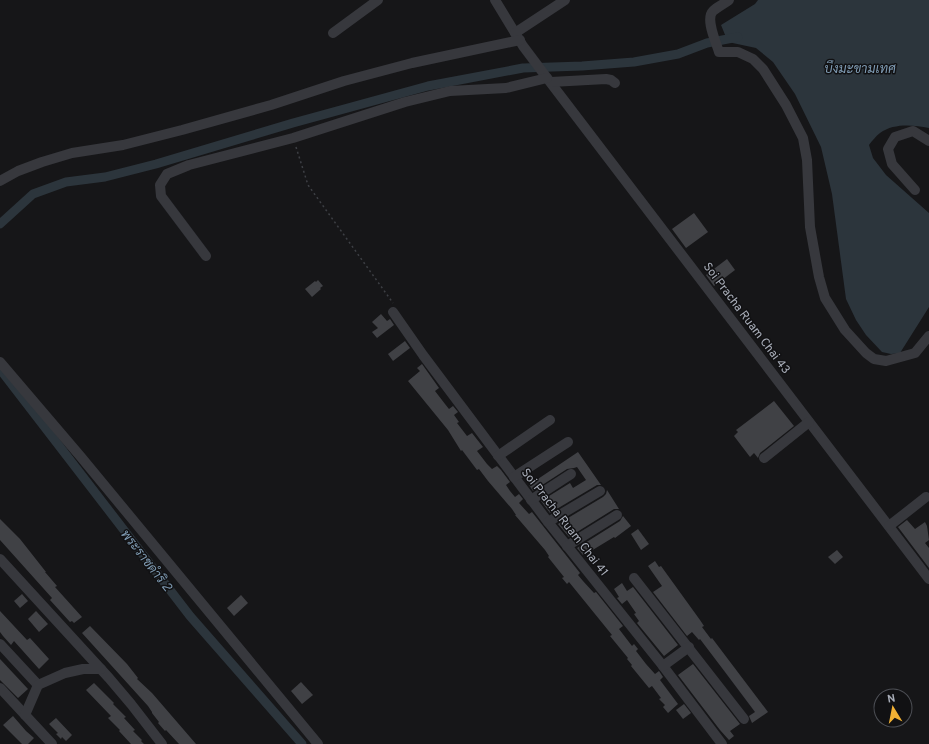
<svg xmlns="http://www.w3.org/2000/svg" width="929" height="744" font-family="Overpass,Sarabun,sans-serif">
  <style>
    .water { fill: #2c353c }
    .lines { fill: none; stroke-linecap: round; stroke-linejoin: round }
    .canal { stroke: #2c353c; stroke-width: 9 }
    .building { fill: #404145 }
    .path { stroke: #3d3f44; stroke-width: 1.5; stroke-dasharray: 2 3; stroke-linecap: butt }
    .minor { stroke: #37383d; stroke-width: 10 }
    .labels { text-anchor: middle; stroke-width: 3; stroke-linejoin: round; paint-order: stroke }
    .street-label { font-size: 12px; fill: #a8adb8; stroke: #111113 }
    .water-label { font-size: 13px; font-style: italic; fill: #7f9bb3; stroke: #111113 }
  </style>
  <rect width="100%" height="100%" fill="#161618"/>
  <path class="water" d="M758 0H929V128C913 125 894 123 880 133 876 136 872 141 869 145L873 158 886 175 929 213V307L900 353 891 354 882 352 866 335 856 320 846 299 832 194 821 147 795 94 773 62 756 48 728 42 721 25 755 4Z"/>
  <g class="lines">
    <g class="canal">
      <polyline points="0,224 33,194 66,182 105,177 156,164 293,123 428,86 523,68 582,66 634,62 678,54 707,43 738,37"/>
      <polyline points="0,369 190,616 302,744"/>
    </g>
  </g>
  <g class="building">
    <polygon points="694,213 708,232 686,248 672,229"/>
    <polygon points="727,259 735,270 714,286 706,275"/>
    <polygon points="318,280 323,286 320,288 321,289 312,297 305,289 315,281 316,282"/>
    <polygon points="381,314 387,321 390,319 394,325 377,338 372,332 378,328 372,322"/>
    <polygon points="405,341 410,348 393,361 388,354"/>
    <polygon points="422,364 439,388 435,391 445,404 449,409 453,406 458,412 454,415 459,422 457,423 467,436 472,433 483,447 477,451 487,464 492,469 497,466 501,470 510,482 506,485 510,491 515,497 519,494 523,499 519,503 529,514 532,512 580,573 578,575 583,581 594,593 596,592 623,626 619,629 632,646 634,644 638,649 636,651 646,664 655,674 659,671 663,677 660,680 678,704 668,713 663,707 665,705 659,699 661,698 652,686 649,688 631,666 632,665 627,659 628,658 610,636 612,635 569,582 567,584 562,578 564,577 548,557 549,556 545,550 515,515 516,515 512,509 488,481 479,469 477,470 462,450 461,451 448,430 408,381 420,371 417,368"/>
    <polygon points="774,401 794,426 760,453 758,458 754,453 750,457 734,436 738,432 736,430"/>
    <polygon points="578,452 601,485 597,485 550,513 541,501 570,483 573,488 586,480 577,467 574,468 567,469 533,491 529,485"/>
    <polygon points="607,490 619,509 614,509 569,537 558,524 603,497 606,494"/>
    <polygon points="623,516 631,526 615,538 614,537 591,551 590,550 583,555 577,548 620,521"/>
    <polygon points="0,519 20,539 46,572 45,572 57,586 55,587 82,617 74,623 72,621 70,622 50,600 52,598 0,540"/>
    <polygon points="907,520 915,529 925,522 927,526 929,540 925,543 929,548 929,568 898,527"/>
    <polygon points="638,529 649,544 641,550 631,534"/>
    <polygon points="837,550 843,557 835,564 828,557"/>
    <polygon points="655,561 659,567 661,566 700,620 704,626 702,627 711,639 712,638 768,712 752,723 749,716 755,712 725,672 700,639 699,640 692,632 687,636 653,592 662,586 648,566"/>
    <polygon points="622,583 627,591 633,587 678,645 664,656 637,623 639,621 634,614 636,613 627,600 622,604 617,598 619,597 614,589"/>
    <polygon points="22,594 28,601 20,608 14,601"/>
    <polygon points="241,595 248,603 234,616 227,608"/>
    <polygon points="0,611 27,640 30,638 49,659 39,669 14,641 11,645 3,636 0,632"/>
    <polygon points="36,611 48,624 39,632 28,619"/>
    <polygon points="90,626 127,664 138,678 137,679 152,693 196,744 179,744 166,730 165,731 158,723 159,722 152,713 152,712 148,706 82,633"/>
    <polygon points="0,659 28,689 18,698 0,680"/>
    <polygon points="693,664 740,724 730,731 734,736 729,740 720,730 678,675"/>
    <polygon points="301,682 313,695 302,704 291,691"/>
    <polygon points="94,683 114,703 113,704 126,717 124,718 135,730 133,731 142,740 141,741 144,744 131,744 119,731 120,730 108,718 111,716 86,690"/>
    <polygon points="684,704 691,713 683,719 676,710"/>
    <polygon points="13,716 26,731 34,738 28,744 22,744 3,725"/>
    <polygon points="56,718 72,735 66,741 62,737 61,739 56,734 58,733 49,724"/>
  </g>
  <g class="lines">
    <polyline class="path" points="296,147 308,185 393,303"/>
    <g class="minor">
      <polyline points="495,0 523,46 547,78 929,579"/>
      <path d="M729 0C724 4 717 7 713 11 705 19 716 42 719 52H738L753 59 763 69 786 105 803 138 807 160 810 227 819 277 825 298 845 330 866 353 874 359 886 361 915 353 929 336"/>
      <polyline points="333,33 378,0"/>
      <polyline points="515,33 565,0"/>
      <polyline points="551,82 606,79 611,80 615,83"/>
      <polyline points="0,181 18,171 42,162 72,153 123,145 182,130 271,105 344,81 412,63 520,40"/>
      <polyline points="915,190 892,164 888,149 895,137 913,131 929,141"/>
      <polyline points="206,256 161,196 160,185 167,174 189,165 293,138 405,102 450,91 506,88 547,78"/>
      <polyline points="393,312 423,355 548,522 663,666 722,744"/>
      <polyline points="0,362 81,457 318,744"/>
      <polyline points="498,456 550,420"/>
      <polyline points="764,458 809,422"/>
      <polyline points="514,477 568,442"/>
      <polyline points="531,500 571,474"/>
      <polyline points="548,522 600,491"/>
      <polyline points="889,526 926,497"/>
      <polyline points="567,546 617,515"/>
      <polyline points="0,559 109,678 131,704 162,744"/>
      <polyline points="634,578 744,719"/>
      <polyline points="0,644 38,685"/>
      <polyline points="663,666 689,647"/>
      <polyline points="0,688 52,744"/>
      <polyline points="25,715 38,685 65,673 83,669 101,669"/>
    </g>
  </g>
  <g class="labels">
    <g class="street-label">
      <text transform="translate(747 318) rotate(53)" y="4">Soi Pracha Ruam Chai 43</text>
      <text transform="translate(565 522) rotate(52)" y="4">Soi Pracha Ruam Chai 41</text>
    </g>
    <g class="water-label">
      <text x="860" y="73">บึงมะขามเทศ</text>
      <text transform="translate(147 560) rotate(52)" y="5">พระราชดำริ 2</text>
    </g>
  </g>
  <g transform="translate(893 708) rotate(350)"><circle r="19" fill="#111113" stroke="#4d4f55"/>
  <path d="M0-3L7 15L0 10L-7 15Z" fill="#f2b134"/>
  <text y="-6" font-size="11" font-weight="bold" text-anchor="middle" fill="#a8adb8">N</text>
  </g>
</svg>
